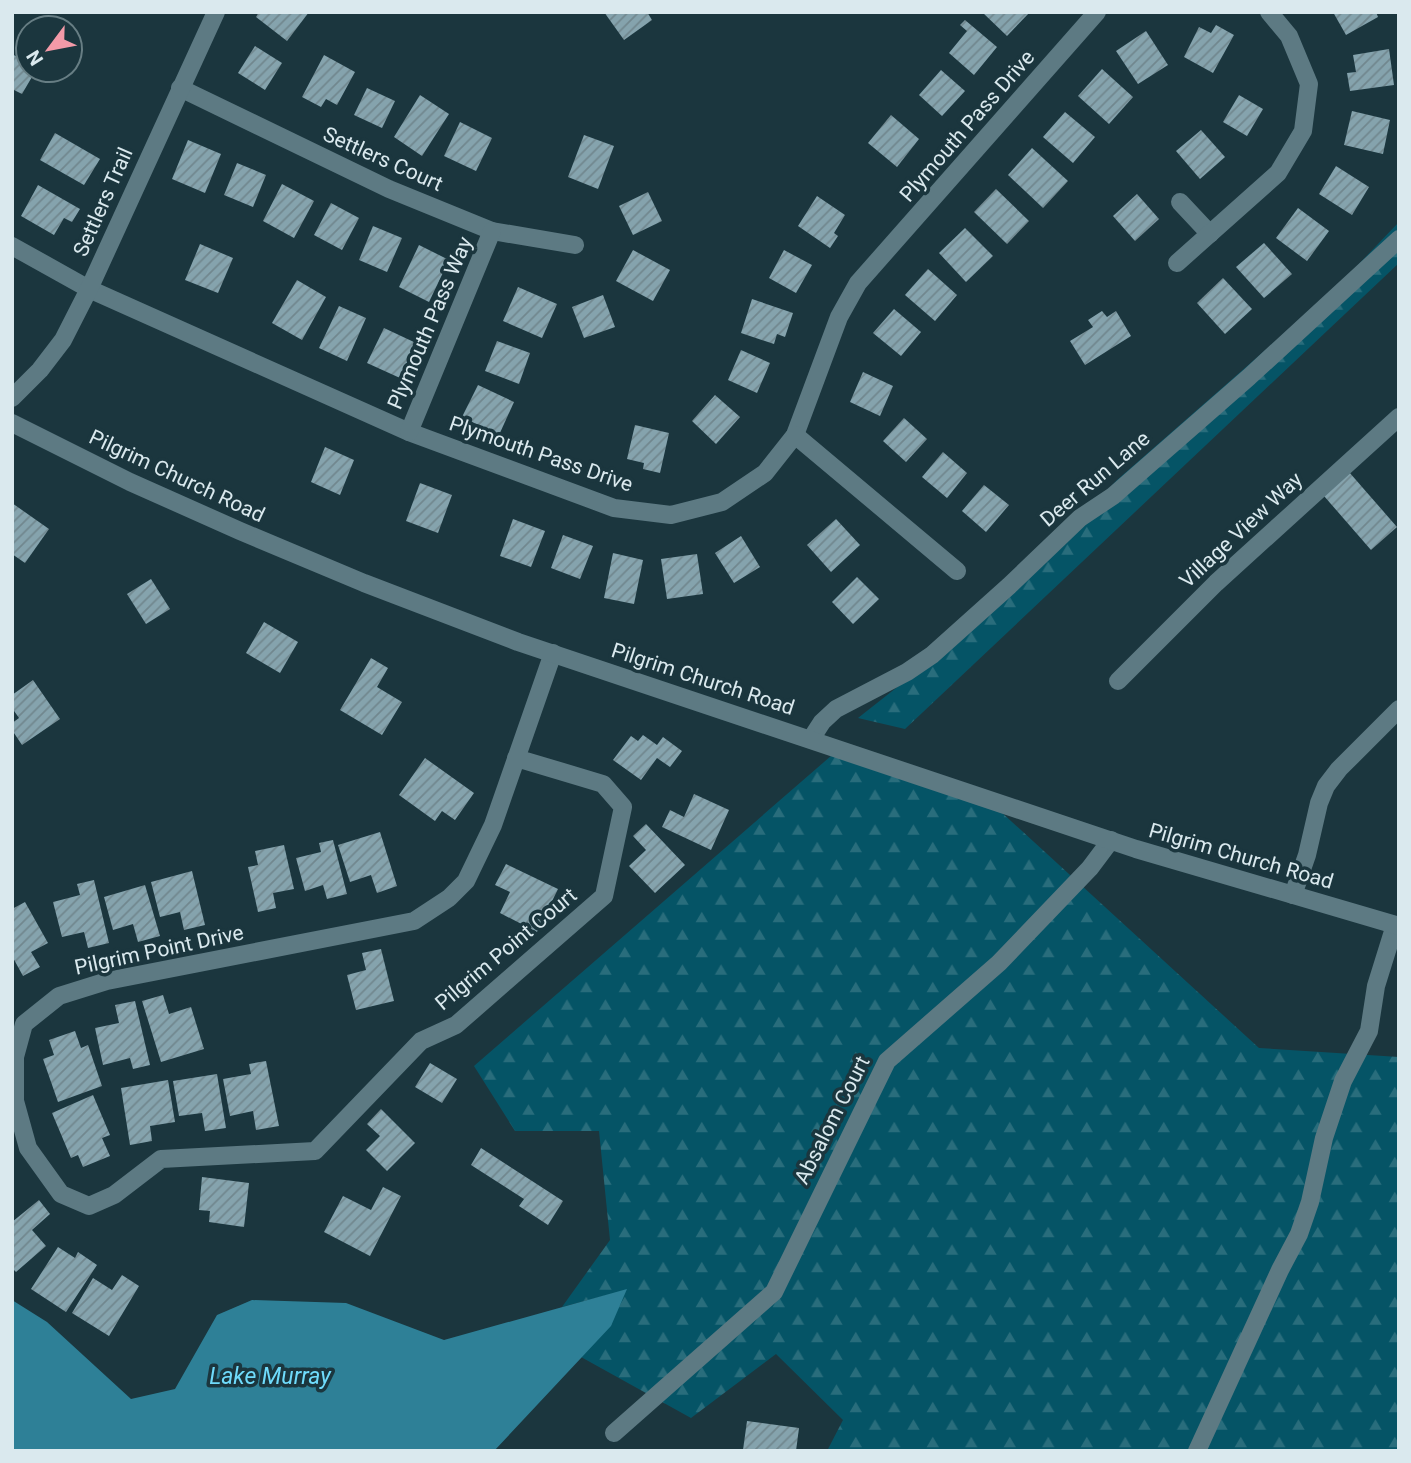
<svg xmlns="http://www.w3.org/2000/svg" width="1411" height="1463" font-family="Roboto,sans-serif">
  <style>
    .forest { fill: url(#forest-firs) }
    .water { fill: #2e8097 }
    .building { fill: url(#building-hatch) }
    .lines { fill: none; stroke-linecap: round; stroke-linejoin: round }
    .minor { stroke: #5d7a83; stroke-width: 18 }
    .tertiary { stroke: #5d7a83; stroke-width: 18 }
    .labels { text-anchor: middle; stroke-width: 7; stroke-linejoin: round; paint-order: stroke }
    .street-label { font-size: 21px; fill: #dae9ee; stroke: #1b363e }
    .water-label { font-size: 23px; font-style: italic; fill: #6fdbfb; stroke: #1b363e }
  </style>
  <defs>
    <pattern id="forest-firs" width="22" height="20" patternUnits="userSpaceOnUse" patternTransform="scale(1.75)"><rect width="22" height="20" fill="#055466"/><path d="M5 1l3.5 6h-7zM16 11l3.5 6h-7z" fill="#296d7c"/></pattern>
    <pattern id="building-hatch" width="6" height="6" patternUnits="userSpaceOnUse" patternTransform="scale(1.75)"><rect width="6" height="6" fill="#85a3ad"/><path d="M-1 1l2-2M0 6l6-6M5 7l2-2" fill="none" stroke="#71878e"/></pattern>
  </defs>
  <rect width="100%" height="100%" fill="#1b363e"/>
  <g class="forest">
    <polygon points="1399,222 1399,263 905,729 858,718 990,614 1117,480 1335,289"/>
    <polygon points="839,749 987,799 1259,1048 1399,1057 1399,1451 827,1451 843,1420 776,1354 691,1418 581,1357 610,1326 626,1290 562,1307 610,1240 599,1131 515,1131 474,1066"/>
  </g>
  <polygon class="water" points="627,1289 611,1326 494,1451 12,1451 12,1300 47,1322 131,1399 175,1389 217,1315 252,1300 346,1303 444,1340"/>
  <g class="building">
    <polygon points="259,12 309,12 287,41 256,17"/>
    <polygon points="604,12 647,12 652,20 624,40"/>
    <polygon points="982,12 1030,12 1007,36"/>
    <polygon points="1333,12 1376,12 1378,17 1346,35"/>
    <polygon points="965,20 997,47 974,75 949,53 967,31 960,25"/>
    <polygon points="1216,25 1234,35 1213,73 1184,57 1199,27 1211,33"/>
    <polygon points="1146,31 1168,65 1138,84 1116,51"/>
    <polygon points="255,46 282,63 265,90 238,73"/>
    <polygon points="1389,49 1394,85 1350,91 1347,73 1356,72 1353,55"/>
    <polygon points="12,54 28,63 28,70 36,70 22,94 12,89"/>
    <polygon points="324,55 355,72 337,105 326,99 321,107 302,97"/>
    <polygon points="1102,69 1133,97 1109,124 1078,96"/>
    <polygon points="941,70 965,91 942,116 919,95"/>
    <polygon points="367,88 395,101 382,128 354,115"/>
    <polygon points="420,95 449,114 422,156 394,137"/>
    <polygon points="1239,95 1263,109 1247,136 1223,122"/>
    <polygon points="1352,111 1390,120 1383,154 1344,145"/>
    <polygon points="1065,112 1095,137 1073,163 1043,137"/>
    <polygon points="891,115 919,139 897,167 868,143"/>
    <polygon points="460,122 492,138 476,171 444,156"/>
    <polygon points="1201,130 1225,157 1200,179 1176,151"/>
    <polygon points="55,133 100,159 84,185 40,160"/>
    <polygon points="584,135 614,146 598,189 568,177"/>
    <polygon points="188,140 221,154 205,193 172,179"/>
    <polygon points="1032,148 1068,181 1043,208 1008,175"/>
    <polygon points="237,163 266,175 253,207 224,195"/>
    <polygon points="1336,166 1369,187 1352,215 1319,194"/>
    <polygon points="282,184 314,201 294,238 263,221"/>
    <polygon points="38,185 80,209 72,222 64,218 54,235 21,216"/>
    <polygon points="996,189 1029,221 1007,244 974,212"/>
    <polygon points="648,192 662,221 633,235 619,206"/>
    <polygon points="1137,194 1159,219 1135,241 1113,216"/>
    <polygon points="817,196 845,215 834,233 838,236 830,248 798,226"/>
    <polygon points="331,203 359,218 342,250 314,235"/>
    <polygon points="1298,208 1329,231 1307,261 1276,238"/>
    <polygon points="373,226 402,238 387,272 359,260"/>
    <polygon points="965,228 993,256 966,282 939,253"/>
    <polygon points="1264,243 1292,274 1264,298 1236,267"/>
    <polygon points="200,244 233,258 218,293 185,280"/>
    <polygon points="419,245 449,260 429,302 399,287"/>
    <polygon points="633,250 670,270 653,301 616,281"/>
    <polygon points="784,250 812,265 796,293 769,278"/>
    <polygon points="928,269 957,295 935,321 905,295"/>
    <polygon points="1223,278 1252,309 1225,334 1197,303"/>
    <polygon points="297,280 326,297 302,340 272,323"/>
    <polygon points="518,287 557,304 542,338 503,321"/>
    <polygon points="603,295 615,327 584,338 572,307"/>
    <polygon points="752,299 793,313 785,337 777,334 774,344 741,333"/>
    <polygon points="339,306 366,318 347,361 319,348"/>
    <polygon points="894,309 921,332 901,356 873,333"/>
    <polygon points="1102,311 1107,317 1116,311 1131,336 1085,365 1070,341 1093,327 1088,320"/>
    <polygon points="384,328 416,343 400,378 367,363"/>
    <polygon points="497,341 530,353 519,384 485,371"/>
    <polygon points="741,350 770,363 757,393 728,380"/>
    <polygon points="863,372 893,386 880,416 850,402"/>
    <polygon points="478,385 514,402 499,435 462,417"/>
    <polygon points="715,395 740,417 716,444 692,421"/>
    <polygon points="904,418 927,439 906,462 883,441"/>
    <polygon points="635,425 669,433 660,473 643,469 644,463 627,459"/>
    <polygon points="325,447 354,460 340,495 311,482"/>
    <polygon points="943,452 967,473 947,498 922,477"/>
    <polygon points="1349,472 1397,527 1371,550 1324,496"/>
    <polygon points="420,483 452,495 438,533 406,521"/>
    <polygon points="984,485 1009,505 986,532 962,511"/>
    <polygon points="12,503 49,529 25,563 12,554"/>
    <polygon points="513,519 545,531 531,567 500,556"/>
    <polygon points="836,519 860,545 831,572 807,545"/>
    <polygon points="563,535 593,546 580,579 551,568"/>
    <polygon points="741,536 760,567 734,583 715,553"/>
    <polygon points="613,553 643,560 634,604 604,598"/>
    <polygon points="697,554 703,594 667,599 661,559"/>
    <polygon points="857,577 879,599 853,624 832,602"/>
    <polygon points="151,579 170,609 146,624 127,594"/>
    <polygon points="264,622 298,642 280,673 246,653"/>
    <polygon points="371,658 388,668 377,687 402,702 382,735 340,710"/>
    <polygon points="33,680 60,719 22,745 12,730 12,723 19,718 12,708 12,695"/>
    <polygon points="643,735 657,745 663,737 682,751 670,767 657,758 641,780 613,760 631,736 638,741"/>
    <polygon points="425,758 474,793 455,820 442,811 435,821 399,795"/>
    <polygon points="694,794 729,810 711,850 662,827 670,810 684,817"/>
    <polygon points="646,824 685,865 655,893 629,866 646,850 633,836"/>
    <polygon points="380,832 397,886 377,893 371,875 350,882 338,845"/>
    <polygon points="333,840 347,894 327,899 323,885 305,891 296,858 321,852 319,843"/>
    <polygon points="284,845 294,889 273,893 276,908 258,912 248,867 258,865 255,851"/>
    <polygon points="506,864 558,889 537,932 500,913 510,892 495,885"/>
    <polygon points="192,871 205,925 184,930 180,912 160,917 151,882"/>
    <polygon points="94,880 109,943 88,948 84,932 62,937 53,902 80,895 77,884"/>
    <polygon points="145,885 160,936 138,942 133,924 113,930 104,897"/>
    <polygon points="25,902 48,943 31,952 40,967 23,976 12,956 12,909"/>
    <polygon points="381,949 394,1001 356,1010 347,975 366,970 362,953"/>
    <polygon points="163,995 169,1014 191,1007 204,1049 161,1062 142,1001"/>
    <polygon points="135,1001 150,1065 133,1069 130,1058 103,1065 95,1028 119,1023 115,1005"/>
    <polygon points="75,1031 81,1048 88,1045 102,1086 58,1102 43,1059 54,1055 49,1040"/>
    <polygon points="266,1061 279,1126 256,1130 253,1111 230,1116 223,1079 251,1074 249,1064"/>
    <polygon points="430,1063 457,1079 442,1103 415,1087"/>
    <polygon points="217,1074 226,1128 205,1131 202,1113 179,1116 173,1081"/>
    <polygon points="168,1080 175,1122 150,1126 152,1141 130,1145 121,1088"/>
    <polygon points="93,1095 110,1135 102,1138 110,1156 83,1167 78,1155 71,1158 52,1113"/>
    <polygon points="381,1109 415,1143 387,1171 366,1150 380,1136 367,1124"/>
    <polygon points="481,1148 563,1201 548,1225 519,1206 524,1199 471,1165"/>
    <polygon points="202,1177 249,1183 244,1227 209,1222 210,1211 199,1210"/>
    <polygon points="383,1187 401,1196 370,1256 324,1232 343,1196 371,1210"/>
    <polygon points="39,1200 50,1214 32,1230 46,1246 16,1272 12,1268 12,1222"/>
    <polygon points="58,1247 75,1258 78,1252 97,1265 66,1312 31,1289"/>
    <polygon points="122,1275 139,1286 109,1336 72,1313 93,1278 112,1290"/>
    <polygon points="747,1421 799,1428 796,1451 743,1450"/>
  </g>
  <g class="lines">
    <g class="minor">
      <polyline points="180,88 389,189 492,231 575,245"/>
      <polyline points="1180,202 1210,234"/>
      <polyline points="12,246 89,289 409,432 614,508 671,515 722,502 765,473 795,435 839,317 858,283 1097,12"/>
      <polyline points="1177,263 1278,173 1303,131 1309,84 1289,36 1269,12"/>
      <polyline points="12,398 40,370 63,340 89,289 216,12"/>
      <polyline points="409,432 492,231"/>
      <polyline points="795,435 957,571"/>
      <polyline points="1118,681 1216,583 1399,417"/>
      <polyline points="811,739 822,722 836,709 907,672 932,655 1009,586 1080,518 1113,496 1249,377 1399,239"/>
      <polyline points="516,758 603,784 623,807 604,896 456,1025 421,1041 315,1151 161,1159 114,1195 89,1206 61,1194 28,1148 15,1101 15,1057 24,1024 59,996 107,981 414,921 449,898 466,881 493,825 553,653"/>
      <polyline points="1293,895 1307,855 1319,803 1326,786 1339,769 1399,709"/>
      <polyline points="614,1433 774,1292 887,1061 999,963 1090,868 1111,840"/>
      <polyline points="1197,1451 1280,1270 1299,1234 1310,1202 1324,1138 1343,1081 1369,1031 1376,986 1395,925"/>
    </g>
    <polyline class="tertiary" points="12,423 130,482 240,531 364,583 518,642 1136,849 1399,926"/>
  </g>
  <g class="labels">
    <g class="street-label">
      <text transform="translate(967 126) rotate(-49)" y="7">Plymouth Pass Drive</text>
      <text transform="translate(383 159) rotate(24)" y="7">Settlers Court</text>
      <text transform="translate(103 202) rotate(-66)" y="7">Settlers Trail</text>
      <text transform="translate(430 323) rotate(-67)" y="7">Plymouth Pass Way</text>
      <text transform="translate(541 454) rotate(19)" y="7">Plymouth Pass Drive</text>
      <text transform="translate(177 476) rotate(25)" y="7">Pilgrim Church Road</text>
      <text transform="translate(1095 479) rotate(-40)" y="7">Deer Run Lane</text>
      <text transform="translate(1241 530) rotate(-43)" y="7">Village View Way</text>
      <text transform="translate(703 679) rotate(18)" y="7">Pilgrim Church Road</text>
      <text transform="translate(1241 856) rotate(16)" y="7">Pilgrim Church Road</text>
      <text transform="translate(506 949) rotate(-40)" y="7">Pilgrim Point Court</text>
      <text transform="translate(159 950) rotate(-12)" y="7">Pilgrim Point Drive</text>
      <text transform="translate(832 1120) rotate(-63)" y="7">Absalom Court</text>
    </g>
    <g class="water-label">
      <text x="270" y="1384">Lake Murray</text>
    </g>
  </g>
  <rect width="1411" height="1463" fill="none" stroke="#dae9ee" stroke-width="28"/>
  <g transform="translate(49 49) rotate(238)"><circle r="33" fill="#1b363e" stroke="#677e84" stroke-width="2"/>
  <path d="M0-5L12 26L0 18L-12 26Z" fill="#f39aa8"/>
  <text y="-10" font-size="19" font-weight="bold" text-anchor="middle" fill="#dae9ee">N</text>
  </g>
</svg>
